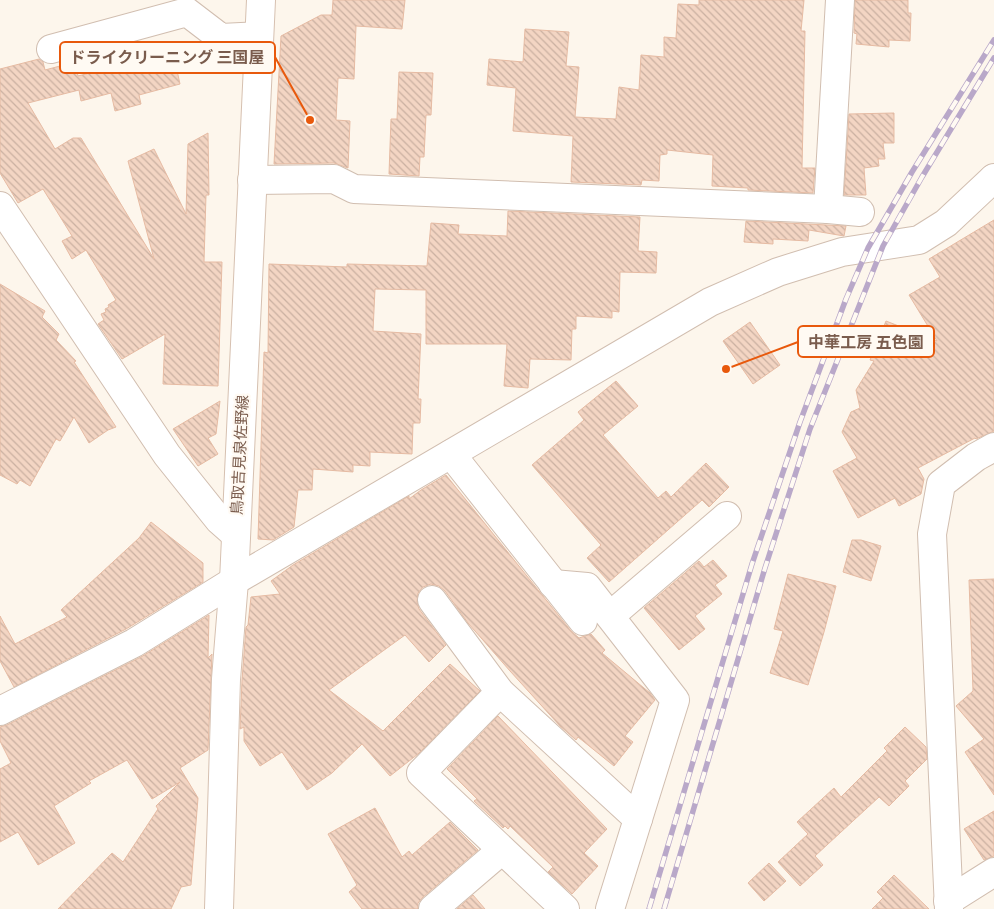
<svg xmlns="http://www.w3.org/2000/svg" width="994" height="909" font-family="Poppins,'Noto Sans JP',sans-serif">
  <style>
    .building { fill: url(#building-back-hatch); stroke: #e6bba3 }
    .lines { fill: none; stroke-linecap: round; stroke-linejoin: round }
    .minor-casing { stroke: #d1beb0; stroke-width: 30 }
    .tertiary-casing { stroke: #d1beb0; stroke-width: 30 }
    .secondary-casing { stroke: #d6c0b0; stroke-width: 30 }
    .minor { stroke: #fff; stroke-width: 28 }
    .tertiary { stroke: #fff; stroke-width: 28 }
    .secondary { stroke: #fff; stroke-width: 28 }
    .rail-casing { stroke: #b9a8c9; stroke-width: 5.5 }
    .rail { stroke: #fffaf3; stroke-width: 4; stroke-dasharray: 11; stroke-linecap: butt }
    .labels { text-anchor: middle; stroke-width: 4.5; stroke-linejoin: round; paint-order: stroke }
    .street-label { font-size: 15px; fill: #7a5c4d; stroke: #fffaf3 }
    .leader { fill: none; stroke: #e8590c; stroke-width: 2 }
    .callout-dot { fill: #e8590c; stroke: #fffaf3; stroke-width: 2 }
    .callout { fill: #fffaf3; stroke: #e8590c; stroke-width: 2 }
    .callout-label { font-size: 16px; text-anchor: middle; font-weight: bold; fill: #7a5c4d }
  </style>
  <defs>
    <pattern id="building-back-hatch" width="6" height="6" patternUnits="userSpaceOnUse" patternTransform="scale(1.25)"><rect width="6" height="6" fill="#f3d5c3"/><path d="M-1 5l2 2M0 0l6 6M5-1l2 2" fill="none" stroke="#cab0a1"/></pattern>
  </defs>
  <rect width="100%" height="100%" fill="#fdf6ec"/>
  <g class="building">
    <polygon points="333,0 405,0 402,29 356,26 354,79 338,78 336,120 350,121 348,168 334,163 274,164 281,36 321,15 332,15"/>
    <polygon points="699,0 804,0 801,31 805,31 802,168 815,168 813,193 748,190 748,188 712,186 713,155 667,150 667,154 660,155 659,181 642,180 641,185 571,182 573,136 513,131 516,88 487,85 489,59 523,62 525,29 569,32 566,66 579,67 575,117 616,119 619,87 639,90 641,55 664,57 664,37 676,38 678,4 699,5"/>
    <polygon points="855,0 908,0 908,13 911,13 910,41 889,40 889,47 856,44 857,34 854,33"/>
    <polygon points="174,57 180,84 139,95 141,104 115,111 111,93 81,101 79,90 28,103 55,149 73,138 81,138 154,259 128,161 154,149 186,214 188,144 208,133 209,195 206,195 204,262 222,262 218,386 163,384 165,334 122,359 98,324 104,320 101,314 106,312 105,309 109,307 108,305 116,300 86,250 72,259 62,241 72,236 43,189 18,203 0,173 0,69 39,59 43,62 45,70 75,62 78,76 121,65 122,68"/>
    <polygon points="399,72 433,73 431,115 426,115 424,157 420,157 419,176 389,174 391,119 397,119"/>
    <polygon points="894,113 894,143 883,143 885,159 878,159 879,166 864,168 866,195 844,195 849,114"/>
    <polygon points="508,211 640,217 638,251 657,252 656,273 620,272 619,312 612,311 612,318 576,316 576,329 572,329 571,360 530,359 528,388 504,386 507,344 426,344 426,290 375,289 373,331 421,334 418,399 421,399 420,423 413,423 412,454 370,452 370,466 353,465 353,472 313,469 312,490 298,490 294,527 273,540 258,539 264,352 268,353 269,264 347,267 347,264 427,266 431,223 459,225 458,234 507,236"/>
    <polygon points="994,220 994,431 976,439 975,438 918,468 924,479 921,494 899,506 895,498 858,518 833,471 857,458 842,432 851,412 860,408 856,390 874,361 870,360 886,321 937,341 909,295 940,277 929,259"/>
    <polygon points="746,221 827,225 846,226 844,236 809,230 808,241 773,239 773,244 744,242"/>
    <polygon points="0,284 45,311 42,317 59,334 56,340 76,361 74,362 116,427 108,430 89,443 74,417 60,441 56,439 30,486 20,480 17,484 0,475"/>
    <polygon points="750,322 780,365 753,384 723,341"/>
    <polygon points="616,381 638,406 603,435 658,498 666,491 671,497 706,463 729,487 709,507 702,500 609,582 587,558 601,545 532,465 584,420 578,412"/>
    <polygon points="220,401 216,434 208,438 218,454 198,466 173,429"/>
    <polygon points="446,475 571,631 579,638 591,634 605,650 602,653 650,693 655,700 625,736 633,742 614,766 578,737 576,740 560,726 510,671 468,623 445,591 439,586 431,584 423,587 418,593 417,602 419,609 446,645 429,662 405,635 329,690 383,731 450,664 480,691 418,754 390,776 362,744 332,773 307,790 282,752 260,766 244,741 244,727 240,729 242,680 246,627 248,625 251,597 280,594 271,581 293,565 409,496 409,499 421,490"/>
    <polygon points="151,522 203,563 203,582 126,629 14,687 0,661 0,616 15,644 67,617 61,610 139,538"/>
    <polygon points="852,540 861,540 881,546 871,581 843,572"/>
    <polygon points="713,560 727,576 715,585 722,594 695,616 705,629 679,650 644,608 699,561 704,567"/>
    <polygon points="788,574 836,586 824,632 808,685 770,673 783,631 774,629"/>
    <polygon points="994,579 994,795 965,752 984,739 956,706 973,691 969,580"/>
    <polygon points="209,615 208,658 212,654 208,750 180,768 198,798 191,885 181,887 171,909 58,909 112,853 123,862 158,809 156,806 180,782 152,799 127,760 89,781 91,783 54,806 75,843 38,865 18,832 0,842 0,769 11,763 0,741 0,727 7,725 141,657"/>
    <polygon points="498,716 607,829 584,853 598,866 572,894 548,872 553,867 510,826 508,829 505,826 503,828 474,801 477,799 447,769"/>
    <polygon points="905,727 926,747 927,759 905,781 909,786 889,806 879,797 815,856 823,865 800,886 778,862 808,834 797,822 834,788 841,797 887,751 884,748"/>
    <polygon points="375,808 402,857 409,851 412,855 450,822 478,850 423,897 418,903 418,909 362,909 349,892 357,885 328,834"/>
    <polygon points="994,811 994,856 984,860 964,829"/>
    <polygon points="769,863 786,881 764,901 748,883"/>
    <polygon points="894,875 929,909 872,909 883,898 877,892"/>
    <polygon points="473,895 485,909 457,909"/>
  </g>
  <g class="lines">
    <defs>
      <g id="minor">
        <polyline points="51,49 187,12 221,38 259,36"/>
        <polyline points="252,180 334,179 354,189 828,209 860,212"/>
        <polyline points="0,206 167,455 219,520 236,535"/>
        <polyline points="828,209 840,0"/>
        <polyline points="451,454 583,621"/>
        <polyline points="553,584 587,587 675,700 610,909"/>
        <polyline points="432,600 500,692 638,819"/>
        <polyline points="610,616 727,516"/>
        <polyline points="500,692 421,773 565,909"/>
        <polyline points="0,711 134,643 234,581 710,302 778,272 842,252 919,240 946,223 994,178"/>
        <polyline points="948,901 994,872"/>
        <polyline points="433,909 502,850"/>
      </g>
      <g id="tertiary">
        <polyline points="993,179 994,180"/>
        <polyline points="949,909 932,534 941,484 976,457 994,447"/>
      </g>
      <polyline id="secondary" points="219,909 226,679 234,581 261,0"/>
    </defs>
    <use href="#minor" class="minor-casing"/>
    <use href="#tertiary" class="tertiary-casing"/>
    <use href="#secondary" class="secondary-casing"/>
    <use href="#minor" class="minor"/>
    <use href="#tertiary" class="tertiary"/>
    <use href="#secondary" class="secondary"/>
    <defs>
      <g id="rail">
        <polyline points="649,909 752,564 800,422 846,299 868,248 912,172 994,40"/>
        <polyline points="664,909 765,568 810,429 883,246 922,177 994,58"/>
      </g>
    </defs>
    <use href="#rail" class="rail-casing"/>
    <use href="#rail" class="rail"/>
  </g>
  <g class="labels">
    <g class="street-label">
      <text transform="translate(240 455) rotate(-87)" y="5">鳥取吉見泉佐野線</text>
    </g>
  </g>
  <path class="leader" d="M310 120L275 57M726 369L798 342"/>
  <g class="callout-dot">
    <circle cx="310" cy="120" r="5"/>
    <circle cx="726" cy="369" r="5"/>
  </g>
  <g class="callout">
    <rect x="60" y="42" width="215" height="31" rx="5"/>
    <rect x="798" y="326" width="136" height="31" rx="5"/>
  </g>
  <g class="callout-label">
    <text x="167" y="63">ドライクリーニング 三国屋</text>
    <text x="866" y="348">中華工房 五色園</text>
  </g>
</svg>
